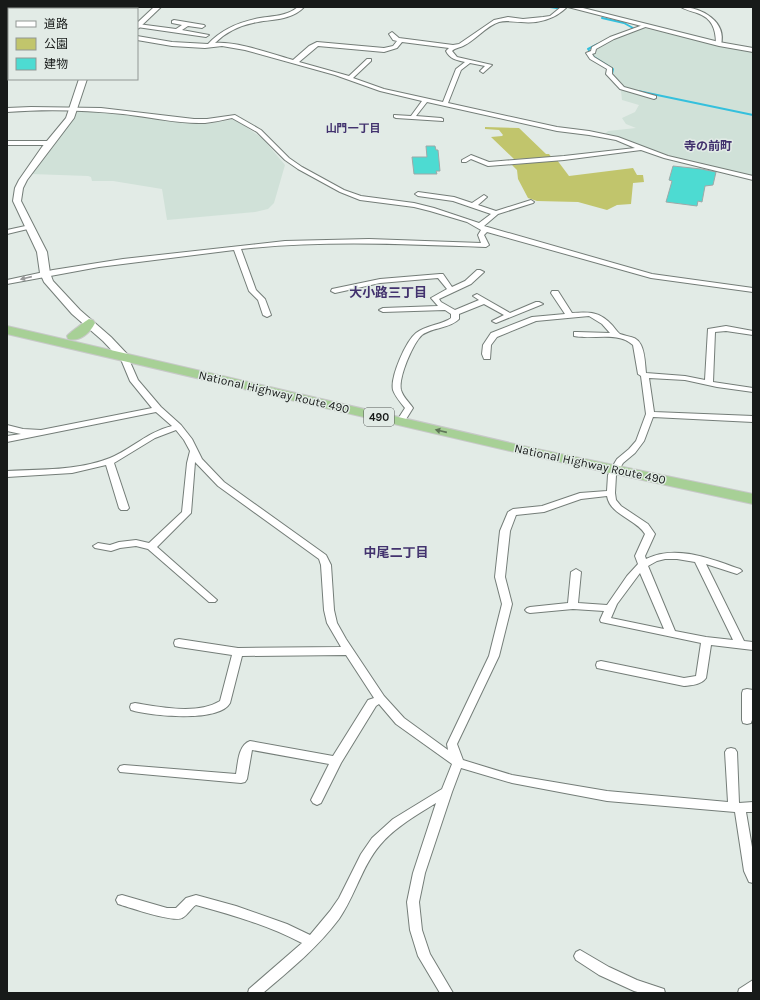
<svg xmlns="http://www.w3.org/2000/svg" width="760" height="1000" font-family="Karla,'Noto Sans JP',sans-serif">
  <style>
    .built { fill: #d0e1d8 }
    .green { fill: #c1c56c }
    .lines { fill: none; stroke-linecap: round; stroke-linejoin: round }
    .stream { stroke: #34c0dd; stroke-width: 2 }
    .building { fill: #4ddbd2; stroke: #9ea9a8 }
    .minor-casing { stroke: #747d78; stroke-width: 2 }
    .tertiary-casing { stroke: #747d78; stroke-width: 2 }
    .trunk-casing { stroke: #c7c8c8; stroke-width: 2 }
    .minor { fill: #fff; fill-rule: evenodd }
    .tertiary { fill: #fff; fill-rule: evenodd }
    .trunk { fill: #a7d096; fill-rule: evenodd }
    .oneway { fill: #979898 }
    .oneway2 { fill: #5f7558 }
    .labels { text-anchor: middle; stroke-width: 3; stroke-linejoin: round; paint-order: stroke }
    .far-neighbourhood-label { font-size: 11px; font-weight: bold; fill: #42326e; stroke: #e2ebe6 }
    .shield { fill: #e2ebe6; stroke: #545956; stroke-width: 1 }
    .shield-label { font-size: 11px; font-weight: bold; fill: #171a19 }
    .far-quarter-label { font-size: 12px; font-weight: bold; fill: #42326e; stroke: #e2ebe6 }
    .street-label { font-size: 12px; fill: #171a19; stroke: #e2ebe6 }
    .neighbourhood-label { font-size: 13px; font-weight: bold; fill: #42326e; stroke: #e2ebe6 }
  </style>
  <rect width="100%" height="100%" fill="#e2ebe6"/>
  <g class="built">
    <polygon points="643,28 753,52 753,177 669,156 604,135 608,131 636,128 626,124 622,118 635,112 639,105 622,100 621,91 625,88 611,72 609,66 591,54 597,53 595,49 608,43 612,39"/>
    <polygon points="81,110 207,124 235,119 263,139 285,165 274,203 268,209 255,212 167,220 162,189 113,181 92,181 91,177 88,176 31,174 53,144 73,120 76,111"/>
  </g>
  <g class="green">
    <polygon points="7,7 77,7 70,9 9,9 9,15 7,16"/>
    <polygon points="485,127 519,128 546,154 549,154 552,158 514,159 491,137 502,136 503,135 499,130 485,129"/>
    <polygon points="557,160 569,176 633,168 637,175 643,175 644,182 633,183 631,204 617,205 607,210 578,202 537,201 528,198 518,179 517,170 512,165"/>
  </g>
  <g class="lines">
    <g class="stream">
      <polyline points="550,7 557,8"/>
      <polyline points="602,18 624,23 633,28 631,30"/>
      <polyline points="598,44 588,49 594,57 613,69 612,74"/>
      <polyline points="638,91 753,115"/>
    </g>
  </g>
  <g class="building">
    <polygon points="426,146 435,146 436,150 438,150 440,171 436,171 437,174 414,174 412,157 427,157"/>
    <polygon points="673,166 701,169 716,172 713,185 705,186 702,202 698,201 697,206 666,202 672,181 669,180"/>
  </g>
  <g class="lines">
    <defs>
      <g id="minor">
        <path d="M298 7H304C291 21 270 19 253 23 238 26 225 33 215 43 236 41 272 54 293 60L309 46 317 42 384 48 393 46 397 41 393 40 389 34 392 32 399 38 453 45 459 44 494 20 508 17 523 19 543 17 550 16 561 7H567C555 19 538 24 521 22 513 22 507 20 499 22 486 26 476 40 463 46 458 48 455 48 452 51L457 57 492 65 483 73 480 71 485 66 470 63 461 70 448 103 557 127 589 131 618 137 668 156 753 176V180L664 158 641 150 564 160 488 166 471 159 466 162H462V160L471 155 489 162 564 156 635 148 616 140 589 135 557 131 427 102 416 116 441 118 443 119V121L396 118 394 117V115L411 116 422 101 380 91 335 75 245 50 222 46 205 48 172 46 137 40V36L172 42 208 44C222 29 239 22 260 18 273 16 287 16 298 7ZM402 42 449 48 446 51C450 59 456 60 465 62L456 69 443 102 384 89 353 78 371 61V59H367L349 76 299 62 318 46 384 52 397 48Z"/>
        <path d="M681 7C702 7 727 22 721 45L716 44C716 29 712 18 697 13 691 11 686 10 681 7Z"/>
        <polygon points="174,20 204,25 205,26 202,28 188,26 182,30 209,35 206,37 137,27 138,24 176,29 182,25 172,23 172,21"/>
        <polygon points="643,25 648,26 614,39 596,49 595,53 592,54 594,57 612,68 612,74 624,87 656,96 656,98 654,99 620,89 606,74 607,69 590,59 586,53 591,51 592,47 610,37"/>
        <rect x="7" y="50" width="2" height="4"/>
        <path d="M31 107 101 108 194 119H207L235 115 261 130 289 158 302 167 344 190 361 196 414 203 434 208 479 223 491 214 453 201 418 196 415 194 418 192 454 197 472 203 484 195 487 197 478 205 496 211 531 200 534 202 533 203 498 214 484 226 652 274 753 288V292L651 278 487 232 484 235 489 245 486 247C404 244 322 240 241 249L256 290 265 299 271 315 267 317 263 315 258 300 249 291 234 250 99 267 7 284V280L53 270 123 259 285 241 369 239 481 243 478 235 481 230 467 222 430 211 414 207 360 200 340 192 298 169 285 160 257 132 232 118C223 120 214 122 205 123 178 124 150 117 123 114 84 110 46 109 7 112V108Z"/>
        <polygon points="7,141 50,141 53,143 50,145 7,145"/>
        <polygon points="30,225 33,227 32,228 7,234 7,230"/>
        <path d="M477 270H480L484 272 471 284 439 299 441 302 455 310 479 300 473 296 477 294 510 313 536 302H539L543 304 496 323 492 321 504 315 484 304 459 314V319C449 329 433 327 422 335 413 343 398 378 401 390 403 397 409 402 413 408L403 424H397L396 422 405 408C401 403 395 396 393 390 390 377 406 341 416 333 425 326 438 325 448 320L451 318V314L445 310 383 312 379 310 383 308 438 306 431 298 447 289 438 278 380 283 335 293 331 291 332 289 380 279 440 274H443L452 287 465 281Z"/>
        <path d="M552 291H558L572 313C589 312 599 311 612 325 614 327 617 332 620 334 628 337 637 336 641 345 645 353 645 364 646 373L685 376 705 380 708 329 726 326 753 331V335L726 331 715 332 713 382 753 388V392L717 387 685 380 649 378 654 412 753 416V422L653 417 644 441 635 453 623 463 616 475 615 493 616 500 621 506 648 524 655 534 645 556 646 559C676 544 711 559 740 569L742 571 737 574 706 564 744 641 753 642V650L711 645 706 678C701 685 692 685 684 686L597 668 596 665 597 662 601 661 684 678 696 676 701 643 601 622 600 620 604 611 573 609 530 613 527 612 525 610 527 608 530 607 568 603 571 572 576 569 581 572 578 603 607 605 627 576 638 564 635 556 645 534C636 519 610 515 607 496L581 499 544 512 516 515 510 531 505 577 512 604 499 656 457 744 463 760 512 775 607 791 728 802 725 752 727 749 731 748 735 749 737 752 739 803 753 802V812H746L753 853V883L749 882 744 871 735 812 607 801 512 783 461 768 452 792 425 873 419 902 422 930 430 954 453 993H440L418 956 410 930 407 902 413 873 436 803C417 815 395 827 380 845 362 866 355 896 339 919 318 947 290 970 263 993H248L249 989 302 943C268 925 232 915 196 905 191 908 188 915 182 918 174 923 128 907 118 904L116 900 118 896 122 895 167 908H176L186 898 196 895 236 906 287 924 310 935 330 911 339 898 361 854 372 838 393 819 442 789 452 764 396 724 379 704 376 706 341 763 321 803 317 805 313 803 311 800 329 764 252 750 247 779 245 782 241 783 120 772 118 769 120 766 124 765 236 774C238 764 238 745 250 741L333 756 368 700 374 698 346 655 242 656 230 703C219 723 150 716 131 710L130 707 131 704 135 703C161 707 197 715 220 701L232 655 179 647 175 646 174 643 175 640 179 639 238 648 341 647 327 623 324 610 321 565 319 559 218 486 195 462 191 513 157 547 217 600 215 602H209L148 549 136 546 120 548 111 551 95 548 93 546 98 543 110 545 119 542 136 540 149 543 182 512 187 463 190 451 184 440 176 430 155 438 114 463 129 508 127 510H121L119 508 106 465 72 473 7 477V471C41 469 77 471 110 458 132 449 147 432 172 426L156 412 7 442V436L21 434 7 431V425L23 429 41 430 152 408 130 381 120 357 121 355H127L138 380 161 407 181 425 192 439 202 459 224 482 326 555 331 565 334 610 337 623 346 639 384 696 404 718 448 750 447 744 489 656 502 604 495 577 500 531 508 512 513 509 542 506 580 493 607 491 608 475 611 469 617 459 629 449 636 441 646 414 641 376 638 374 633 345C618 331 593 340 574 336V332H577L610 333 602 324 589 316 536 321 497 337 491 345 490 359H484L482 354 483 345 491 333 532 317 565 314 551 293ZM665 559H677L695 562 733 640 706 637 675 631 648 566 657 561ZM640 573 664 629 611 618 617 604Z"/>
        <polygon points="747,689 753,690 752,720 751,723 747,724 743,723 742,720 742,693 743,690"/>
        <polygon points="580,950 609,967 637,980 664,989 665,993 641,993 634,991 599,975 576,960 574,956 576,952"/>
        <polygon points="753,980 753,993 738,993 739,989"/>
      </g>
      <g id="tertiary">
        <polygon points="154,7 161,7 139,28 137,29 137,23"/>
        <polygon points="568,7 579,7 719,42 753,48 753,52 719,46"/>
        <polygon points="79,79 87,79 74,118 27,180 23,188 21,201 47,252 50,273 53,281 80,310 111,337 128,355 129,357 124,360 120,359 103,341 72,314 44,282 40,273 37,252 13,201 15,188 19,180 42,147 66,118"/>
      </g>
      <g id="trunk">
        <path d="M89 319 93 320 95 323C90 333 80 342 68 339L67 336C68 334 87 320 89 319Z"/>
        <polygon points="7,326 532,448 753,494 753,504 532,456 7,334"/>
      </g>
    </defs>
    <use href="#minor" class="minor-casing"/>
    <use href="#tertiary" class="tertiary-casing"/>
    <use href="#trunk" class="trunk-casing"/>
    <use href="#minor" class="minor"/>
    <use href="#tertiary" class="tertiary"/>
    <use href="#trunk" class="trunk"/>
  </g>
  <defs><path id="oneway-solid" d="M-6-.8H1V-3.2L6.5 0L1 3.2V.8H-6Z"/></defs>
  <use class="oneway" href="#oneway-solid" transform="translate(26 278) rotate(167)"/>
  <use class="oneway2" href="#oneway-solid" transform="translate(441 431) rotate(-167)"/>
  <g class="labels">
    <g class="far-neighbourhood-label">
      <text x="353" y="132">山門一丁目</text>
    </g>
    <rect class="shield" x="364" y="408" width="30" height="18" rx="3"/>
    <g class="shield-label">
      <text x="379" y="421">490</text>
    </g>
    <g class="far-quarter-label">
      <text x="708" y="150">寺の前町</text>
    </g>
    <g class="street-label">
      <text transform="translate(274 392) rotate(13)" y="4">National Highway Route 490</text>
      <text transform="translate(590 464) rotate(12)" y="4">National Highway Route 490</text>
    </g>
    <g class="neighbourhood-label">
      <text x="388" y="297">大小路三丁目</text>
      <text x="396" y="557">中尾二丁目</text>
    </g>
  </g>
  <rect width="760" height="1000" fill="none" stroke="#171a19" stroke-width="16"/>
  <rect x="8" y="8" width="130" height="72" fill="#e2ebe6" stroke="#919794"/>
  <rect x="16" y="21" width="20" height="6" fill="#ffffff" stroke="#919794"/>
  <text x="44" y="28" font-size="12" fill="#171a19">道路</text>
  <rect x="16" y="38" width="20" height="12" fill="#c1c56c" stroke="#919794"/>
  <text x="44" y="48" font-size="12" fill="#171a19">公園</text>
  <rect x="16" y="58" width="20" height="12" fill="#4ddbd2" stroke="#919794"/>
  <text x="44" y="68" font-size="12" fill="#171a19">建物</text>
</svg>
